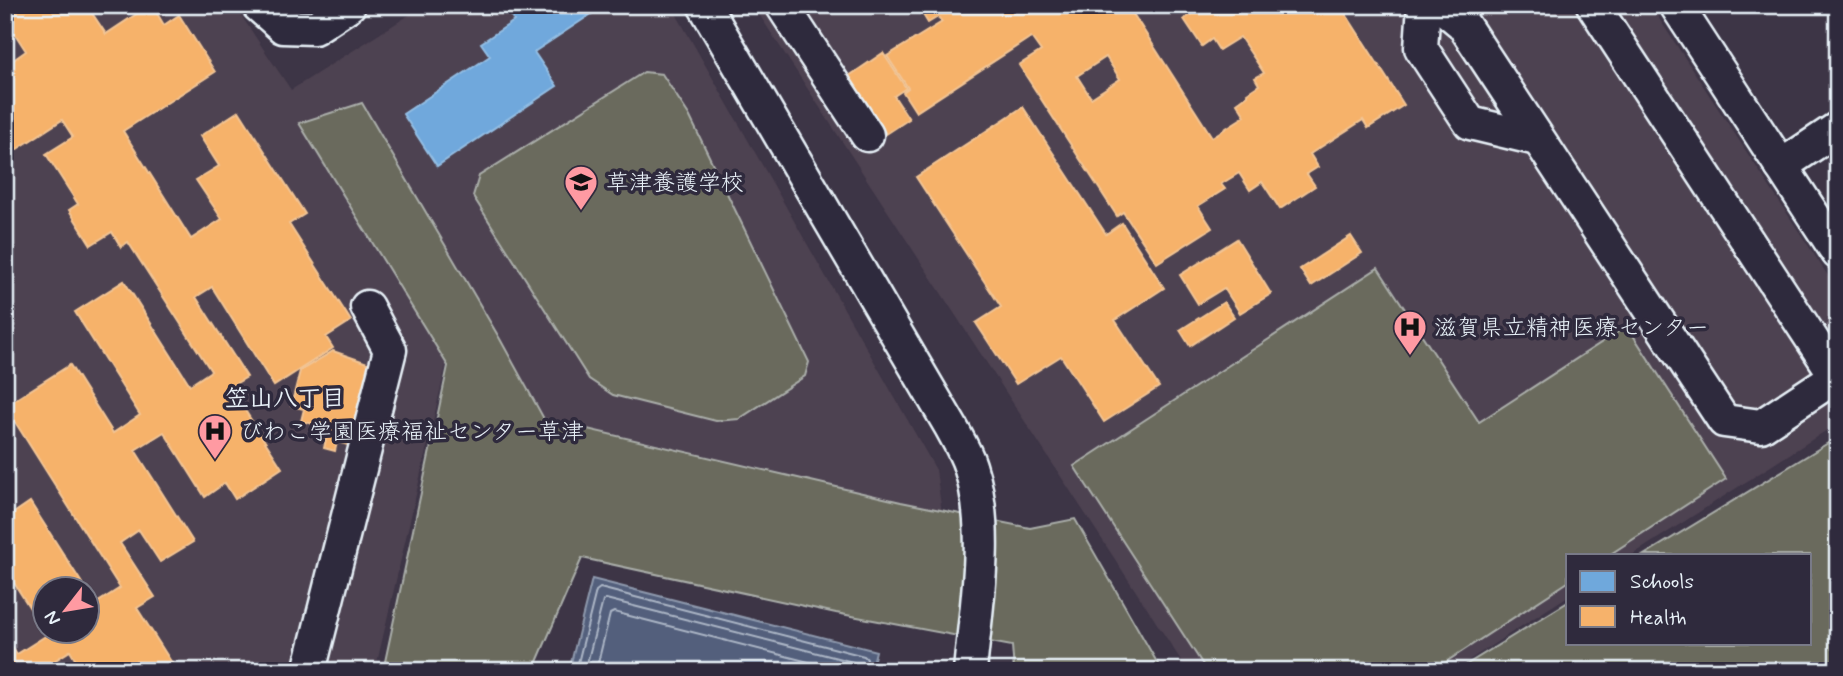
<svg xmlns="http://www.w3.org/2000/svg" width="1843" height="676" font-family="Mynerve,'Klee One',sans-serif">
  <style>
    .built { fill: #4e4251; fill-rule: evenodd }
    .green { fill: #6b6b5d; stroke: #aaaeaa; stroke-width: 2 }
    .water { fill: #525e7b; stroke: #8e99ad; stroke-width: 2 }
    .schools { fill: #6fa8dc; stroke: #93bee4; stroke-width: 2 }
    .health { fill: #f6b26b; stroke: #f2c595; stroke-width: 2; fill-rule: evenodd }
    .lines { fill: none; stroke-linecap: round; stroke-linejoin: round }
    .shore { stroke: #acb6c6; stroke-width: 2 }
    .minor-casing { stroke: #e8f1f8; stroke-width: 37 }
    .minor { stroke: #2f2a3d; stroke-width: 32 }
    .labels { text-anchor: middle; stroke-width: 7; stroke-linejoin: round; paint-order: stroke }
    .poi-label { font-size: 23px; fill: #e8f1f8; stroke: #2f2a3d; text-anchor: start }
    .neighbourhood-label { font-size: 24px; font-weight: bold; fill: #e8f1f8; stroke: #2f2a3d }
  </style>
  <rect width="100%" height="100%" fill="#3d3546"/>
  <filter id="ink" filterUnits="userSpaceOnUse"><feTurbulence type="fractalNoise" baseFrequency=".0143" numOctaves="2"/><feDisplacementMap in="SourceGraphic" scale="14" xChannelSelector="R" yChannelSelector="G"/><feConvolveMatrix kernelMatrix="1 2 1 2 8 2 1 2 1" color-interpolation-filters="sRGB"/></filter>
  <g filter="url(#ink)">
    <g class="built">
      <path d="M5 5H234L291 90 425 5H671L936 470 947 549 537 434 453 335 375 671H5ZM46 588H88V630H46Z"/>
      <polygon points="753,5 1650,5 1838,291 1838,423 1632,555 1568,555 1568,596 1452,671 1188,671"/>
    </g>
    <g class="green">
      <polygon points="644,72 662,74 689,115 809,362 805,376 739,419 716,421 613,395 589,379 473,196 479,176"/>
      <polygon points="362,103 500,339 544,419 901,502 1030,528 1075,519 1162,671 1014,671 1012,646 836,613 582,558 533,671 383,671 448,366 299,123"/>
      <polygon points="1378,268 1479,422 1627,326 1726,479 1609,555 1568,555 1568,582 1432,671 1207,671 1074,466"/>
      <polygon points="1838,437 1838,671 1456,671 1568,602 1568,643 1810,643 1810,555 1644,555"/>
    </g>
    <polygon class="water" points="592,579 876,651 871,671 569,671"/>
    <polygon class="schools" points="522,5 605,5 534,52 557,86 437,166 403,114 490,56 481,43 514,21 510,14"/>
    <g class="health">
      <polygon points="5,5 92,5 88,7 106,34 150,5 152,5 164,25 179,15 215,72 123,131 191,239 222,219 196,180 219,166 200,136 239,111 305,214 289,224 351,321 326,337 333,348 274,386 212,287 196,297 247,377 230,387 282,468 235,499 225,483 205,497 164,432 135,450 193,542 160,562 139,530 120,543 155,597 137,608 177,671 82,671 70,651 43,668 45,671 5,671 5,635 17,654 47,635 5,569 5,519 30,502 85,588 46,588 46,630 88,630 88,592 95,604 120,588 5,406 70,365 113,433 140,415 75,312 124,281 190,385 211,371 128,242 121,247 112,232 91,245 69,210 78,204 46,154 73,137 62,120 5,157 5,56 9,63 26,51 15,34 5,41"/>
      <path d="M917 5H1135L1130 9 1212 137 1245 116 1237 103 1248 95 1247 93 1259 85 1255 78 1264 73 1240 37 1219 50 1212 39 1202 46 1184 19 1191 15 1185 5H1340L1404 105 1368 128 1363 120 1310 154 1318 167 1307 174 1315 186 1280 209 1262 182 1250 190 1239 173 1221 184 1225 189 1198 206 1212 228 1157 263 1123 212 1117 216 1019 65 1041 51 1031 37 916 112 903 92 908 88 887 56 942 22 938 17 928 23ZM1106 57 1120 79 1091 98 1077 76Z"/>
      <polygon points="883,53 906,88 894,96 909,119 886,134 849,76"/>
      <polygon points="1023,107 1106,234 1122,223 1164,288 1115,320 1159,387 1104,422 1061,356 1016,384 976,323 1001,307 916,177"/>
      <polygon points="1351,236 1362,253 1311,286 1300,269"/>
      <polygon points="1237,239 1271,294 1240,313 1224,288 1198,304 1180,275"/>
      <polygon points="1224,302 1234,317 1190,346 1180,330"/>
      <polygon points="333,351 370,364 348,445 337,442 335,451 324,448 326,439 311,435 314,424 301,421 304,409 291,406 300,371"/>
    </g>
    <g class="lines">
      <g class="shore">
        <polyline points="576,671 596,591 600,588 864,656 867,659 865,671"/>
        <polyline points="585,671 603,601 606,599 853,662 856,664 856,671"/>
        <polyline points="596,671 610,614 614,612 844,671"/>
      </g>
      <defs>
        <g id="minor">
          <polyline points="258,5 283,27 314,28 349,5"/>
          <path d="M704 5 951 427C958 440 966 453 970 466 991 530 976 605 970 671"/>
          <polyline points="782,5 867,135"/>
          <polyline points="1424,5 1421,48 1470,123 1537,139"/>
          <polyline points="1440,5 1463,24 1724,421 1761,426 1838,375"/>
          <polyline points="1593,5 1836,376"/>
          <polyline points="1676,5 1838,253"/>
          <polyline points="1781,166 1838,128"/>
          <polyline points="309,671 390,350 367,307"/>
        </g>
      </defs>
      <use href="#minor" class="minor-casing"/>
      <use href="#minor" class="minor"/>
    </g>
  </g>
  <defs>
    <symbol id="school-pin" viewBox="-11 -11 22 30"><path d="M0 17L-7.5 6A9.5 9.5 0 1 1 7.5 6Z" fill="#ff9aa2" stroke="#2f2a3d"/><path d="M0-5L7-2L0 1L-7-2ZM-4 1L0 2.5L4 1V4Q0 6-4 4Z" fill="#111"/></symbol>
    <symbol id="hospital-pin" viewBox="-11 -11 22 30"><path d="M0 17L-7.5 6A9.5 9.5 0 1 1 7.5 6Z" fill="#ff9aa2" stroke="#2f2a3d"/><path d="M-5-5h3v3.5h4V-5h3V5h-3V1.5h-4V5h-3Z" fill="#111"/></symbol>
  </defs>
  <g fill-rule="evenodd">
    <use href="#school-pin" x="562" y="163" width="38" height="52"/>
    <use href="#hospital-pin" x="1391" y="308" width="38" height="52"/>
    <use href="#hospital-pin" x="196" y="412" width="38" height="52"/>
  </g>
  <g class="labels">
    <g class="poi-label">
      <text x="606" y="190">草津養護学校</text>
      <text x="1434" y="335">滋賀県立精神医療センター</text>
      <text x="240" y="439">びわこ学園医療福祉センター草津</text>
    </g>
    <g class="neighbourhood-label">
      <text x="285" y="406">笠山八丁目</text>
    </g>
  </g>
  <rect width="1843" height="676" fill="none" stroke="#2f2a3d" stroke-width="28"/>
  <rect x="14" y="14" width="1815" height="648" fill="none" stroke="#e8f1f8" stroke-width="2.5" filter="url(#ink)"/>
  <rect x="1566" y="554" width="245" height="91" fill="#2f2a3d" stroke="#797a88" stroke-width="2"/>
  <rect x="1580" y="571" width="35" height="21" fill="#6fa8dc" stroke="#797a88" stroke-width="2"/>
  <text x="1630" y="588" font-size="21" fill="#e8f1f8">Schools</text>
  <rect x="1580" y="606" width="35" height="21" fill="#f6b26b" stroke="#797a88" stroke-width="2"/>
  <text x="1630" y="624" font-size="21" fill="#e8f1f8">Health</text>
  <g transform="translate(66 610) rotate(239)"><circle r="33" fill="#2f2a3d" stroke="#797a88" stroke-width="2"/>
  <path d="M0-5L12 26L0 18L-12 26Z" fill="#ff9aa2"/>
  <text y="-10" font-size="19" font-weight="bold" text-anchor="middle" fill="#e8f1f8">N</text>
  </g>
</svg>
